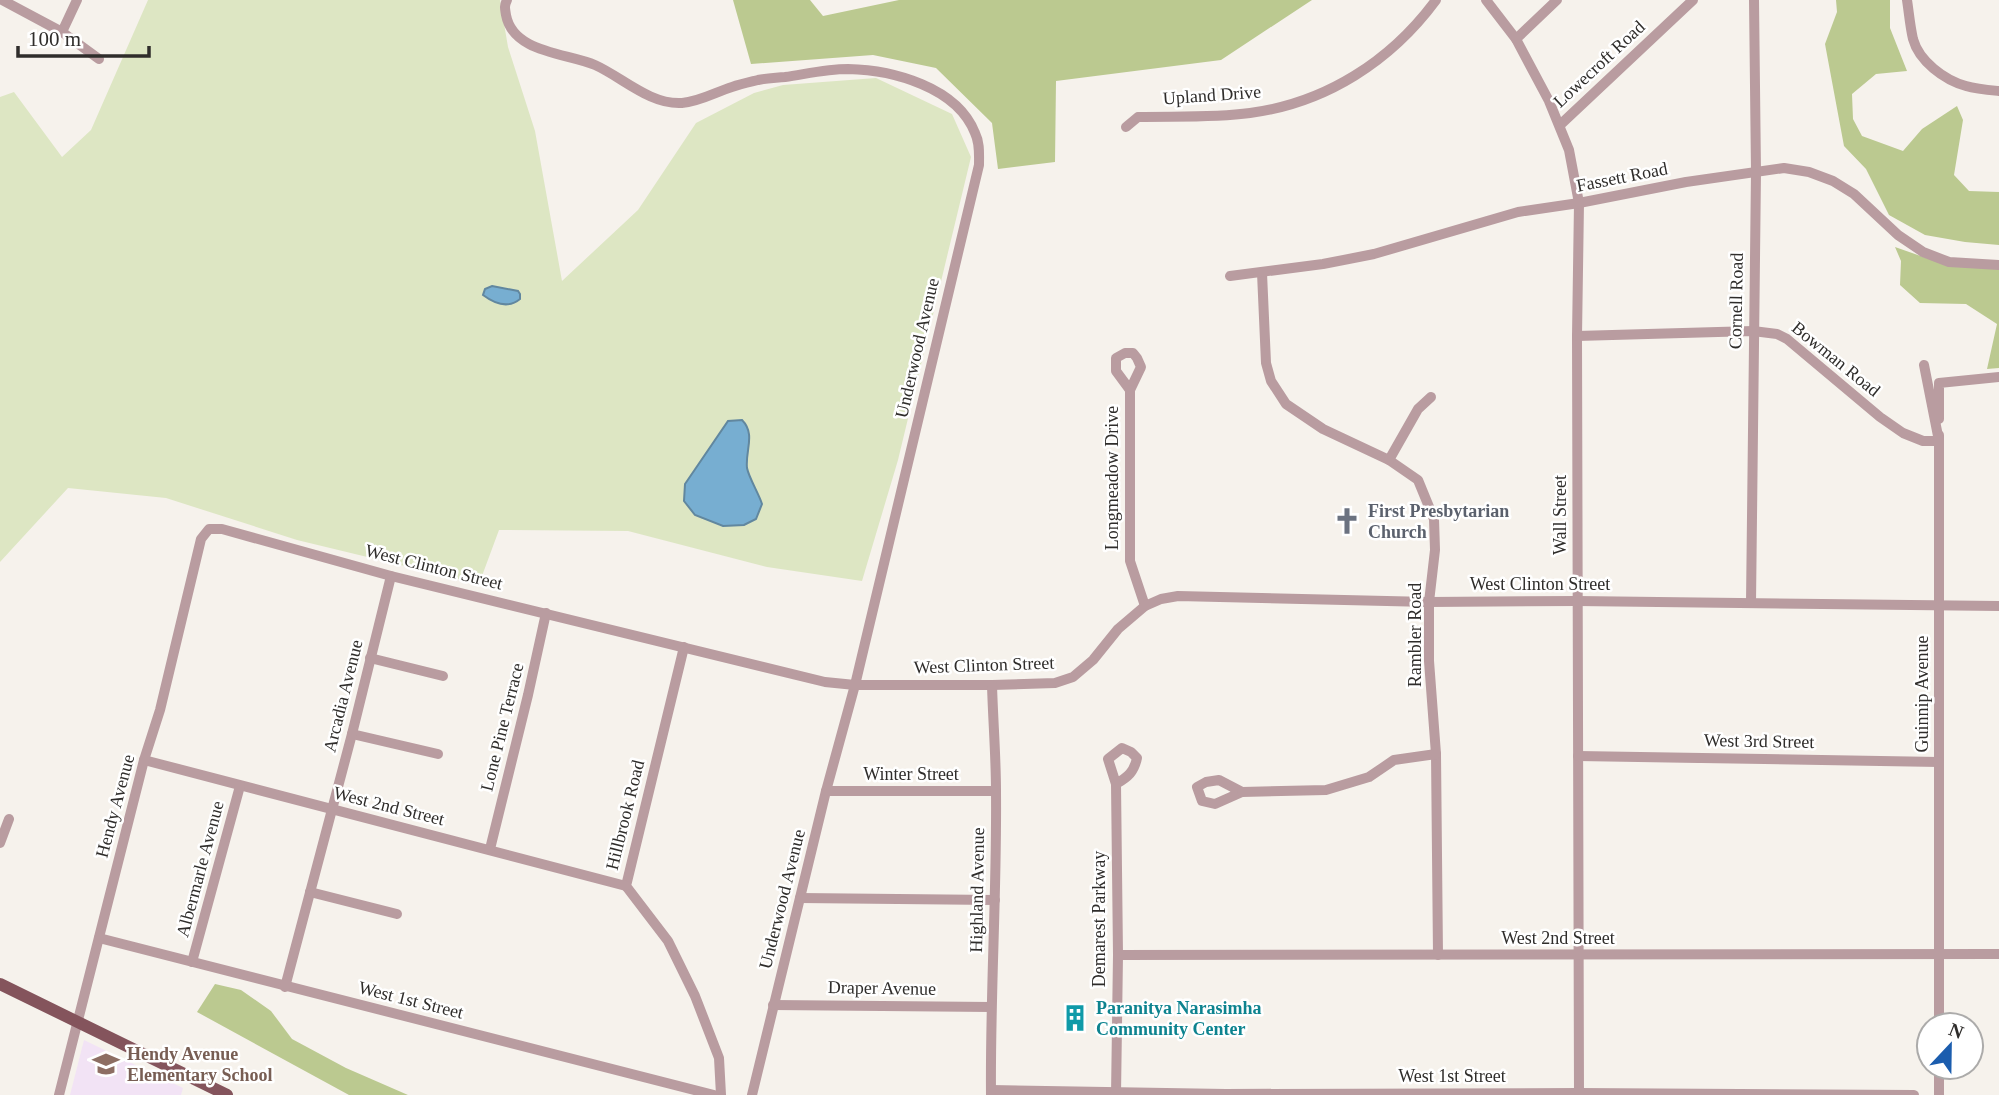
<svg xmlns="http://www.w3.org/2000/svg" width="1999" height="1095" font-family="Georgia,serif">
  <style>
    .education { fill: #f2e3f5 }
    .green { fill: #dde6c3 }
    .forest { fill: #bbc990 }
    .water { fill: #77aed1; stroke: #61879f; stroke-width: 2 }
    .lines { fill: none; stroke-linecap: round; stroke-linejoin: round }
    .minor { stroke: #b99ca0; stroke-width: 10 }
    .major { stroke: #84545c; stroke-width: 12 }
    .labels { text-anchor: middle; stroke-width: 5; stroke-linejoin: round; paint-order: stroke }
    .street-label { font-size: 18px; fill: #2f2d2b; stroke: #fff }
    .worship-label { font-size: 18px; font-weight: bold; fill: #5b616d; stroke: #fff; text-anchor: start }
    .culture-label { font-size: 18px; font-weight: bold; fill: #0d838f; stroke: #fff; text-anchor: start }
    .education-label { font-size: 18px; font-weight: bold; fill: #785e54; stroke: #fff; text-anchor: start }
  </style>
  <rect width="100%" height="100%" fill="#f6f2ec"/>
  <polygon class="education" points="84,1040 183,1088 181,1095 70,1095"/>
  <polygon class="green" points="148,0 500,0 508,47 535,131 562,281 638,210 696,123 754,93 783,85 876,78 952,114 971,157 898,460 862,581 767,567 628,531 499,530 479,584 297,540 166,498 68,488 0,562 0,97 14,92 62,157 91,130"/>
  <g class="forest">
    <polygon points="733,0 810,0 823,16 899,0 1312,0 1221,60 1056,81 1055,162 998,169 992,123 936,68 873,55 751,64"/>
    <polygon points="1836,0 1890,0 1890,28 1907,71 1876,74 1852,94 1853,119 1862,136 1903,151 1922,129 1957,106 1963,120 1954,175 1969,191 1999,192 1999,245 1965,242 1925,235 1889,215 1866,169 1844,146 1825,44 1837,12"/>
    <polygon points="1895,247 1949,266 1999,267 1999,368 1987,369 1997,324 1966,304 1920,303 1900,285 1901,261"/>
    <polygon points="215,984 241,990 271,1011 292,1039 346,1068 408,1095 349,1095 197,1012"/>
  </g>
  <g class="water">
    <path d="M492 286 518 291 520 294V299C508 309 495 304 483 295L485 289Z"/>
    <path d="M742 420C756 434 745 451 747 468 749 478 759 494 762 504L756 519 744 525 723 526 695 515 684 501 685 484 728 421Z"/>
  </g>
  <g class="lines">
    <g class="minor">
      <polyline points="2,0 62,32 99,59"/>
      <path d="M507 0C504 6 505 9 506 15 513 53 567 53 595 65 622 77 650 105 682 103 699 102 716 92 732 87 741 84 750 82 758 80 767 78 776 78 785 77 806 74 826 69 848 69 893 70 957 87 975 133 980 143 979 154 979 165L855 685 826 791 752 1095"/>
      <polyline points="1486,0 1516,39 1549,101 1569,150 1579,203 1577,336 1579,1095"/>
      <path d="M1907 0C1909 13 1910 26 1913 39 1919 61 1944 80 1966 86 1976 89 1988 90 1999 91"/>
      <polyline points="62,32 77,0"/>
      <polyline points="1516,39 1557,0"/>
      <polyline points="1560,125 1693,0"/>
      <path d="M1126 127 1138 117C1175 116 1213 118 1250 113 1326 103 1391 61 1436 0"/>
      <polyline points="1262,273 1266,363 1271,381 1286,404 1323,429 1389,460 1418,480 1434,519 1435,550 1429,602 1429,661 1436,754 1438,955"/>
      <polyline points="1230,276 1323,264 1374,254 1518,212 1579,203 1686,182 1784,168 1809,172 1833,181 1854,194 1898,235 1923,252 1949,262 1999,265"/>
      <polyline points="1577,336 1753,331 1777,334 1787,339 1880,417 1903,433 1923,441 1939,441 1939,435"/>
      <polygon points="1125,353 1133,353 1137,358 1141,367 1130,390 1116,371 1116,358"/>
      <polyline points="1924,365 1939,441 1939,1025"/>
      <polyline points="1130,390 1130,561 1145,606"/>
      <polyline points="1939,419 1939,383 1999,377"/>
      <polyline points="1389,460 1418,409 1431,397"/>
      <polyline points="1751,603 1756,172 1754,0"/>
      <polyline points="684,647 626,886 668,941 695,996 719,1058 721,1095"/>
      <polyline points="370,658 443,676"/>
      <polyline points="352,734 438,754"/>
      <path d="M1122 748 1131 752 1137 758C1134 772 1128 777 1116 784L1108 759Z"/>
      <polyline points="1578,756 1939,762"/>
      <polyline points="144,760 626,886"/>
      <polygon points="1219,780 1242,792 1215,804 1202,801 1197,787 1206,782"/>
      <polyline points="1116,784 1118,955 1116,1095"/>
      <polyline points="826,791 996,791"/>
      <polyline points="1242,792 1326,790 1369,777 1394,760 1436,754"/>
      <polyline points="0,843 9,819"/>
      <polyline points="490,849 528,695 546,613"/>
      <polyline points="310,892 397,914"/>
      <polyline points="800,898 995,900"/>
      <polyline points="99,938 714,1095"/>
      <polyline points="1118,955 1999,954"/>
      <polyline points="192,962 240,786"/>
      <polyline points="285,987 352,734 391,576"/>
      <polyline points="773,1005 991,1007"/>
      <polyline points="1939,1067 1939,1095"/>
      <polyline points="991,1090 1226,1094 1579,1093 1914,1095"/>
      <polyline points="59,1095 144,760 160,710 201,539 209,529 222,529 391,576 825,682 855,685 992,685 1055,683 1073,677 1093,660 1118,629 1145,606 1161,599 1178,596 1429,602 1577,601 1999,606"/>
      <path d="M991 1095C990 994 997 893 996 792 996 756 993 721 992 685"/>
    </g>
    <polyline class="major" points="0,984 227,1095"/>
  </g>
  <defs>
    <symbol id="church-bare" viewBox="-9 -9 18 18"><path d="M-1.2-6h2.4v3.5h3.3v2.4h-3.3V6h-2.4V-.1h-3.3v-2.4h3.3Z" fill="#6b7280" stroke="#fff" stroke-width="2.5" paint-order="stroke"/></symbol>
    <symbol id="building-bare" viewBox="-9 -9 18 18"><path d="M-4-6H4V6H1V3H-1V6H-4ZM-2.5-4.3h1.7v1.8h-1.7ZM.8-4.3h1.7v1.8H.8ZM-2.5-1h1.7V.8h-1.7ZM.8-1h1.7V.8H.8Z" fill="#0f9aa8" stroke="#fff" stroke-width="2.5" paint-order="stroke"/></symbol>
    <symbol id="school-bare" viewBox="-9 -9 18 18"><path d="M0-5L7-2L0 1L-7-2ZM-4 1L0 2.5L4 1V4Q0 6-4 4Z" fill="#8d6e63" stroke="#fff" stroke-width="2.5" paint-order="stroke"/></symbol>
  </defs>
  <g fill-rule="evenodd">
    <use href="#church-bare" x="1328" y="502" width="38" height="38"/>
    <use href="#building-bare" x="1056" y="999" width="38" height="38"/>
    <use href="#school-bare" x="87" y="1045" width="38" height="38"/>
  </g>
  <g class="labels">
    <g class="street-label">
      <text transform="translate(1599 64) rotate(-43)" y="6">Lowecroft Road</text>
      <text transform="translate(1212 95) rotate(-4)" y="6">Upland Drive</text>
      <text transform="translate(1622 177) rotate(-11)" y="6">Fassett Road</text>
      <text transform="translate(1736 301) rotate(-89)" y="6">Cornell Road</text>
      <text transform="translate(917 348) rotate(-77)" y="6">Underwood Avenue</text>
      <text transform="translate(1836 359) rotate(39)" y="6">Bowman Road</text>
      <text transform="translate(1112 478) rotate(-90)" y="6">Longmeadow Drive</text>
      <text transform="translate(1560 515) rotate(-90)" y="6">Wall Street</text>
      <text transform="translate(434 567) rotate(14)" y="6">West Clinton Street</text>
      <text x="1540" y="590">West Clinton Street</text>
      <text transform="translate(1415 635) rotate(-90)" y="6">Rambler Road</text>
      <text transform="translate(984 665) rotate(-2)" y="6">West Clinton Street</text>
      <text transform="translate(1922 694) rotate(-90)" y="6">Guinnip Avenue</text>
      <text transform="translate(343 696) rotate(-76)" y="6">Arcadia Avenue</text>
      <text transform="translate(502 727) rotate(-76)" y="6">Lone Pine Terrace</text>
      <text transform="translate(1759 741) rotate(1)" y="6">West 3rd Street</text>
      <text x="911" y="780">Winter Street</text>
      <text transform="translate(115 806) rotate(-75)" y="6">Hendy Avenue</text>
      <text transform="translate(389 806) rotate(14)" y="6">West 2nd Street</text>
      <text transform="translate(625 815) rotate(-76)" y="6">Hillbrook Road</text>
      <text transform="translate(200 869) rotate(-75)" y="6">Albermarle Avenue</text>
      <text transform="translate(977 890) rotate(-89)" y="6">Highland Avenue</text>
      <text transform="translate(782 899) rotate(-76)" y="6">Underwood Avenue</text>
      <text transform="translate(1099 919) rotate(-90)" y="6">Demarest Parkway</text>
      <text x="1558" y="944">West 2nd Street</text>
      <text transform="translate(882 988) rotate(1)" y="6">Draper Avenue</text>
      <text transform="translate(411 1000) rotate(14)" y="6">West 1st Street</text>
      <text x="1452" y="1082">West 1st Street</text>
    </g>
    <g class="worship-label">
      <text x="1368" y="517">First Presbytarian<tspan x="1368" dy="21">Church</tspan></text>
    </g>
    <g class="culture-label">
      <text x="1096" y="1014">Paranitya Narasimha<tspan x="1096" dy="21">Community Center</tspan></text>
    </g>
    <g class="education-label">
      <text x="127" y="1060">Hendy Avenue<tspan x="127" dy="21">Elementary School</tspan></text>
    </g>
  </g>
  <g transform="translate(1950 1046) rotate(22)"><circle r="33" fill="#ffffff" stroke="#acabaa" stroke-width="2"/>
  <path d="M0-5L12 26L0 18L-12 26Z" fill="#1b5dae"/>
  <text y="-10" font-size="19" font-weight="bold" text-anchor="middle" fill="#2f2d2b">N</text>
  </g>
  <path d="M18 46v10h131v-10" fill="none" stroke="#2f2d2b" stroke-width="3.5"/>
  <text x="28" y="46" font-size="21" fill="#2f2d2b" stroke="#ffffff" stroke-width="5" paint-order="stroke">100 m</text>
</svg>
